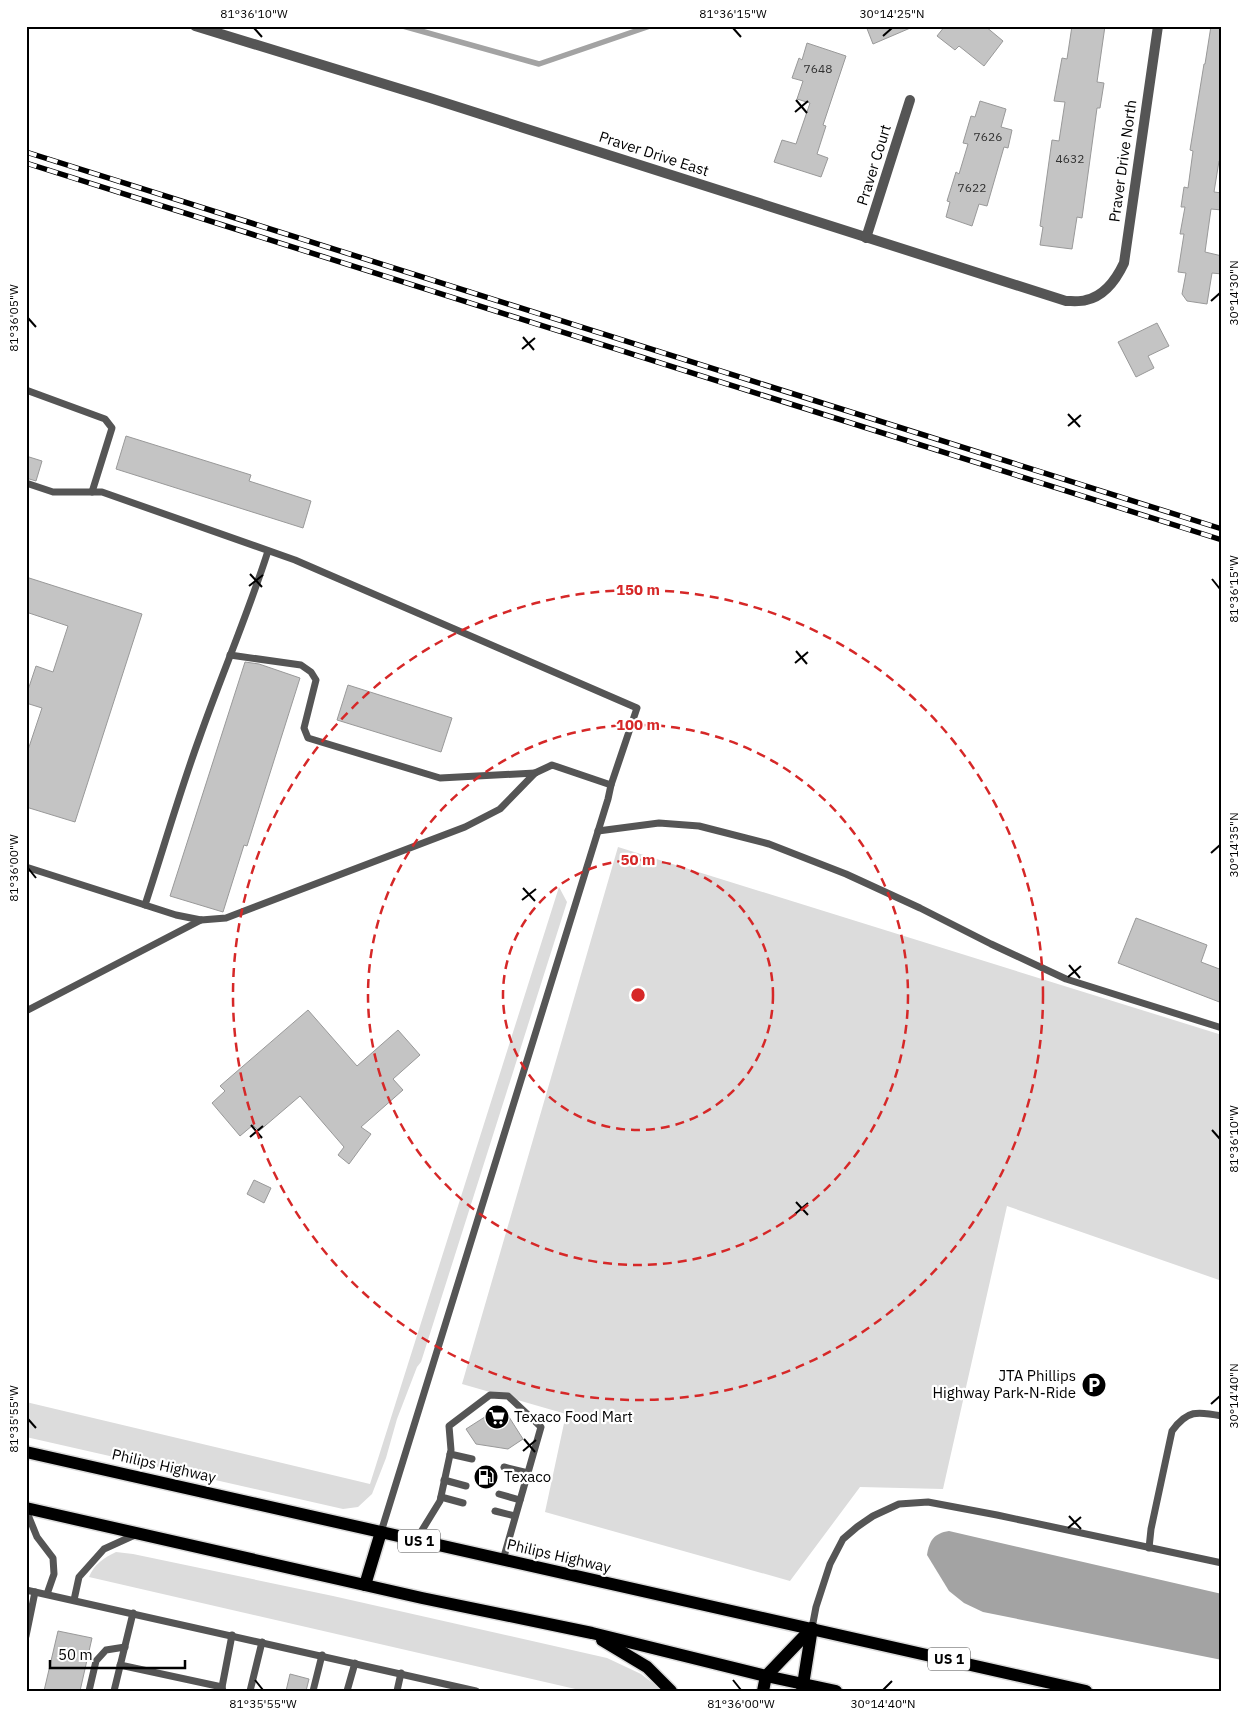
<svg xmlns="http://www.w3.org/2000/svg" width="1248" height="1717" font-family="'IBM Plex Sans',sans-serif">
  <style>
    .green { fill: #dcdcdc }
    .water { fill: #a3a3a3 }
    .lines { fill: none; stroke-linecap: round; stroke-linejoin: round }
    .stream { stroke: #a3a3a3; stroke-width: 5.5 }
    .building { fill: #c4c4c4; stroke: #999 }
    .primary-casing { stroke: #dbdbdb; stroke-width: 15 }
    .lane { stroke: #555; stroke-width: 7 }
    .street { stroke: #555; stroke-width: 10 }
    .primary { stroke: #000; stroke-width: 12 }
    .rail-casing { stroke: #000; stroke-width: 5.5 }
    .rail { stroke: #fff; stroke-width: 4; stroke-dasharray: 11; stroke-linecap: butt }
    .ticks { fill: none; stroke: #000; stroke-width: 2 }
    .ring { fill: none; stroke: #d62828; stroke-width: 2.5; stroke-dasharray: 9 6 }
    .labels { text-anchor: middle; stroke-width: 4.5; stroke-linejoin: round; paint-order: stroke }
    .number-label { font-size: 12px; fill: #313131 }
    .shield { fill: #fff; stroke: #4c4c4c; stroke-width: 1 }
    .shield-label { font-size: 14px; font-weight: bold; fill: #000 }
    .street-label { font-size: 15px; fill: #000; stroke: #fff }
    .poi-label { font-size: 15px; fill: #000; stroke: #fff; text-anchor: start }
    .centre { fill: #d62828; stroke: #fff; stroke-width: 2.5 }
    .ring-label { font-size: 15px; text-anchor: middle; font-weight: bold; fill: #d62828; stroke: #fff; stroke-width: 4.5; stroke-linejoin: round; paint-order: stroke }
    .neatline { fill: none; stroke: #000; stroke-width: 2 }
    .ticks-label { font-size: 12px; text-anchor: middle; fill: #000 }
  </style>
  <rect width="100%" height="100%" fill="#fff"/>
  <g class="green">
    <polygon points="618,847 1222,1035 1222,1281 1007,1206 943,1489 860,1487 790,1581 545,1512 566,1414 462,1384"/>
    <polygon points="559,887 567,902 421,1362 417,1367 397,1419 386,1458 372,1494 358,1507 343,1509 26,1437 26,1402 370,1484"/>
    <path d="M116 1552 133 1554 333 1596 607 1658 641 1674 663 1691H584L89 1577C94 1564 104 1558 116 1552Z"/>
  </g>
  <path class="water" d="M949 1531 1222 1594V1660L983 1612 964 1603 949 1591 927 1555C929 1541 934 1533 949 1531Z"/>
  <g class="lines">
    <polyline class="stream" points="403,26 539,64 650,26"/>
  </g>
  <g class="building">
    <polygon points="866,26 915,26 873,44"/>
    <polygon points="945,26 985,26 1003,41 984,66 959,46 955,50 937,36"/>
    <polygon points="1072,26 1105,26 1097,82 1104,83 1100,108 1097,108 1082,218 1077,217 1072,249 1040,245 1043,227 1040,226 1052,140 1059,141 1065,102 1054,101 1062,58 1067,59"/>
    <polygon points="1211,26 1222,26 1222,161 1219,161 1214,192 1222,193 1222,210 1211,209 1205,252 1222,256 1222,274 1212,273 1207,304 1187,301 1182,294 1186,273 1178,272 1184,234 1180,234 1185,207 1181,207 1184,187 1188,188 1193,151 1190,150 1204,64 1205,64"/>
    <polygon points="807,43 846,56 823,125 826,126 817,154 828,158 821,177 774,162 782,140 796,144 810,103 797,99 803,81 792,78 799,58 802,60"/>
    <polygon points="980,101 1006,109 1001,127 1012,130 1008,148 1004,147 987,206 979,204 972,226 946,217 950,202 947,201 956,172 959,174 968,144 963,143 971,116 975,117"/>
    <polygon points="1157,323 1169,346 1148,356 1154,368 1136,377 1118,342"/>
    <polygon points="126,436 251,475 249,481 311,501 303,528 116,469"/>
    <polygon points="26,456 42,461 36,481 26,478"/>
    <polygon points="26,577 142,614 75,822 26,807 26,756 42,708 26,703 26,696 36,666 53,672 68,626 26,612"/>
    <polygon points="245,662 259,664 300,678 247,846 244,845 223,912 170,896"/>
    <polygon points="348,685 452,718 441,752 337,720"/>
    <polygon points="1136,918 1207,945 1201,962 1222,970 1222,1003 1118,963"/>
    <polygon points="308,1010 357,1066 398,1030 420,1055 393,1079 403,1090 361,1127 371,1134 349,1164 338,1155 344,1147 300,1096 259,1131 253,1125 240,1136 212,1103 225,1091 220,1086"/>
    <polygon points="254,1180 271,1188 264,1203 247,1194"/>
    <polygon points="502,1406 523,1439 508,1449 476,1444 466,1429"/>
    <polygon points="58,1631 92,1638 80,1691 44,1691"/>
    <polygon points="290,1674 309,1679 306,1691 286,1691"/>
  </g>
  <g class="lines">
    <defs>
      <g id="primary">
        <polyline points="26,1452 1086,1691"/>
        <polyline points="26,1508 422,1598 592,1633 766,1676 836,1691"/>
        <polyline points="365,1585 381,1532"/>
        <polyline points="602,1640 647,1667 671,1691"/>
        <polyline points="763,1691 766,1676 812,1628"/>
        <polyline points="802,1691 812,1628"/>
      </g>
    </defs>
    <use href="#primary" class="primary-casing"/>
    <g class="lane">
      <polyline points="26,390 105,419 112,428 92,492"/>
      <polyline points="26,483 53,492 102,492 295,560 637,708 611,785 608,799 381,1532"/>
      <path d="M268 551C248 614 221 676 199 739 179 794 163 850 145 905L176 915 201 920 226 918 465 827 500 809 535 773 552 765 611 785"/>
      <polyline points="230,655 301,665 311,672 316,680 304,728 308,738 440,778 535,773"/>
      <polyline points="598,831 659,823 699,826 769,844 846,874 920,908 991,944 1066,979 1222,1028"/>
      <polyline points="26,867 145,905"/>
      <polyline points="26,1011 201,920"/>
      <polyline points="450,1454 472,1459"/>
      <polyline points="504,1467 528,1473"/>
      <polyline points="444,1480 466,1486"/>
      <polyline points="499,1494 520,1500"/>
      <polyline points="441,1497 463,1503"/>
      <polyline points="26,1510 37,1537 53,1558 54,1574 47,1594"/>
      <polyline points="495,1511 515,1516"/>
      <polyline points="416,1540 440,1501 451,1450 449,1426 490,1395 508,1396 541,1427 503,1560"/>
      <path d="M1149 1548 1151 1529 1172 1431C1187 1410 1197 1411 1222 1416"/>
      <polyline points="26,1590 476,1691"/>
      <polyline points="74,1600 79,1577 104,1549 137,1534"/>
      <polyline points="812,1628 816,1607 830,1564 843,1539 857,1527 873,1516 899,1504 928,1502 997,1515 1222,1563"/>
      <polyline points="26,1636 35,1592"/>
      <polyline points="120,1665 222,1687"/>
      <polyline points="89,1691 96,1661 106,1650 125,1647"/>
      <polyline points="114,1691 133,1613"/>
      <polyline points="223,1691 222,1687 232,1635"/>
      <polyline points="250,1691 262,1642"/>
      <polyline points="313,1691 322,1655"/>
      <polyline points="347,1691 355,1663"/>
      <polyline points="397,1691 401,1673"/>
    </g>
    <g class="street">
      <path d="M195 26 430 98 1066 301C1072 301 1080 302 1086 300 1105 296 1116 280 1124 263L1158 26"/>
      <polyline points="866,238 910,100"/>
    </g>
    <use href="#primary" class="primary"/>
    <defs>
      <g id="rail">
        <polyline points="26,152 1222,529"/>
        <polyline points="26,163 1222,540"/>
      </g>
    </defs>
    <use href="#rail" class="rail-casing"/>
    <use href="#rail" class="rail"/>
  </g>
  <path class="ticks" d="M254 28 262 37M733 28 741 37M883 36 892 28M796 100 807 113M795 112 808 101M1211 301 1220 293M28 318 36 327M523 337 534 350M522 349 535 338M1068 414 1080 427M1068 426 1081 415M250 574 262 587M1212 579 1220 589M249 586 263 575M796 651 807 664M795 663 808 652M1211 853 1220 845M28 868 36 878M523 888 535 901M522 900 536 889M1069 965 1080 978M1068 977 1081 966M251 1125 262 1138M1212 1130 1220 1139M250 1137 263 1126M796 1202 808 1215M795 1214 808 1203M1211 1404 1220 1396M28 1419 36 1428M524 1439 535 1452M523 1451 536 1440M1069 1516 1081 1529M1068 1528 1081 1517M255 1680 263 1690M733 1680 741 1690M883 1690 892 1681"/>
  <g class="ring">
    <circle cx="638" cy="995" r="135"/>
    <circle cx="638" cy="995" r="270"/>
    <circle cx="638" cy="995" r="405"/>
  </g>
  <defs>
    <symbol id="parking-disc" viewBox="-11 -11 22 22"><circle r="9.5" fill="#000" stroke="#fff"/><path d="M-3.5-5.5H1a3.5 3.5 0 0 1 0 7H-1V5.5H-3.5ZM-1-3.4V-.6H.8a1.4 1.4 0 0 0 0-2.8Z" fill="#fff"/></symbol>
    <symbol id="supermarket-disc" viewBox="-11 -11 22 22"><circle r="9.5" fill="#000" stroke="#fff"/><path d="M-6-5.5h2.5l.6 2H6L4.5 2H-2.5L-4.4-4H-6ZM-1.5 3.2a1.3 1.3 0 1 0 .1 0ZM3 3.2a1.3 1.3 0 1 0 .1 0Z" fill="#fff"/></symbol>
    <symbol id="fuel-disc" viewBox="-11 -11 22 22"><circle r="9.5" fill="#000" stroke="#fff"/><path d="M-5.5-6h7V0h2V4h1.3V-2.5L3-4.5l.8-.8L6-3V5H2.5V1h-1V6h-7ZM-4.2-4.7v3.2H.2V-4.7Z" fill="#fff"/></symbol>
  </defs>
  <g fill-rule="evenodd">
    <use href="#parking-disc" x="1080" y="1371" width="28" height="28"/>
    <use href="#supermarket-disc" x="483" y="1403" width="28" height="28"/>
    <use href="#fuel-disc" x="472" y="1463" width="28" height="28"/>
  </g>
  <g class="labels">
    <g class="number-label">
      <text x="818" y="73">7648</text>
      <text x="988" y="141">7626</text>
      <text x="1070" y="163">4632</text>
      <text x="972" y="192">7622</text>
    </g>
    <g class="shield">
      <rect x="398" y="1529.5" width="42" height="23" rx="4"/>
      <rect x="928" y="1647.5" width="42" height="23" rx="4"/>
    </g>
    <g class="shield-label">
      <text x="419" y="1546">US 1</text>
      <text x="949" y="1664">US 1</text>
    </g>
    <g class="street-label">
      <text transform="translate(654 154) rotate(18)" y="5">Praver Drive East</text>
      <text transform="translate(1123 161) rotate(-82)" y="5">Praver Drive North</text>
      <text transform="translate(874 165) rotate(-73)" y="5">Praver Court</text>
      <text transform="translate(164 1466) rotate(13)" y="5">Philips Highway</text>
      <text transform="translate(559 1556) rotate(13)" y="5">Philips Highway</text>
    </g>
    <g class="poi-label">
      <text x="1076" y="1381" text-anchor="end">JTA Phillips<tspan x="1076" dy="17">Highway Park-N-Ride</tspan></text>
      <text x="514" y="1422">Texaco Food Mart</text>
      <text x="504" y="1482">Texaco</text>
    </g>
  </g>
  <circle cx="638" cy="995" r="8" class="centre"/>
  <g class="ring-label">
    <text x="638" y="595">150 m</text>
    <text x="638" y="730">100 m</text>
    <text x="638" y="865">50 m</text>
  </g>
  <rect width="1248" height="1717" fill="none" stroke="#ffffff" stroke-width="55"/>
  <path d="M50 1660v8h135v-8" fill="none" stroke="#000000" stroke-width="2.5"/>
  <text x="58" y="1660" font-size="15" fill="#000000" stroke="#ffffff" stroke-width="4" paint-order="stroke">50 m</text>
  <rect x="28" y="28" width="1192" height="1662" class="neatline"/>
  <g class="ticks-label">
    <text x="254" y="18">81°36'10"W</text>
    <text x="733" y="18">81°36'15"W</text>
    <text x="892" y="18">30°14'25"N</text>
    <text transform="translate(1234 293) rotate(-90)" y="4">30°14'30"N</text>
    <text transform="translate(14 318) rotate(-90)" y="4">81°36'05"W</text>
    <text transform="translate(1234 589) rotate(-90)" y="4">81°36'15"W</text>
    <text transform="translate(1234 845) rotate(-90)" y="4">30°14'35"N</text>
    <text transform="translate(14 868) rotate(-90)" y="4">81°36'00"W</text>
    <text transform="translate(1234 1139) rotate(-90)" y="4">81°36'10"W</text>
    <text transform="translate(1234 1396) rotate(-90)" y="4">30°14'40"N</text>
    <text transform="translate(14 1419) rotate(-90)" y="4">81°35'55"W</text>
    <text x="263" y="1708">81°35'55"W</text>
    <text x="741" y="1708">81°36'00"W</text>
    <text x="883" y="1708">30°14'40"N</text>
  </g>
</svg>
